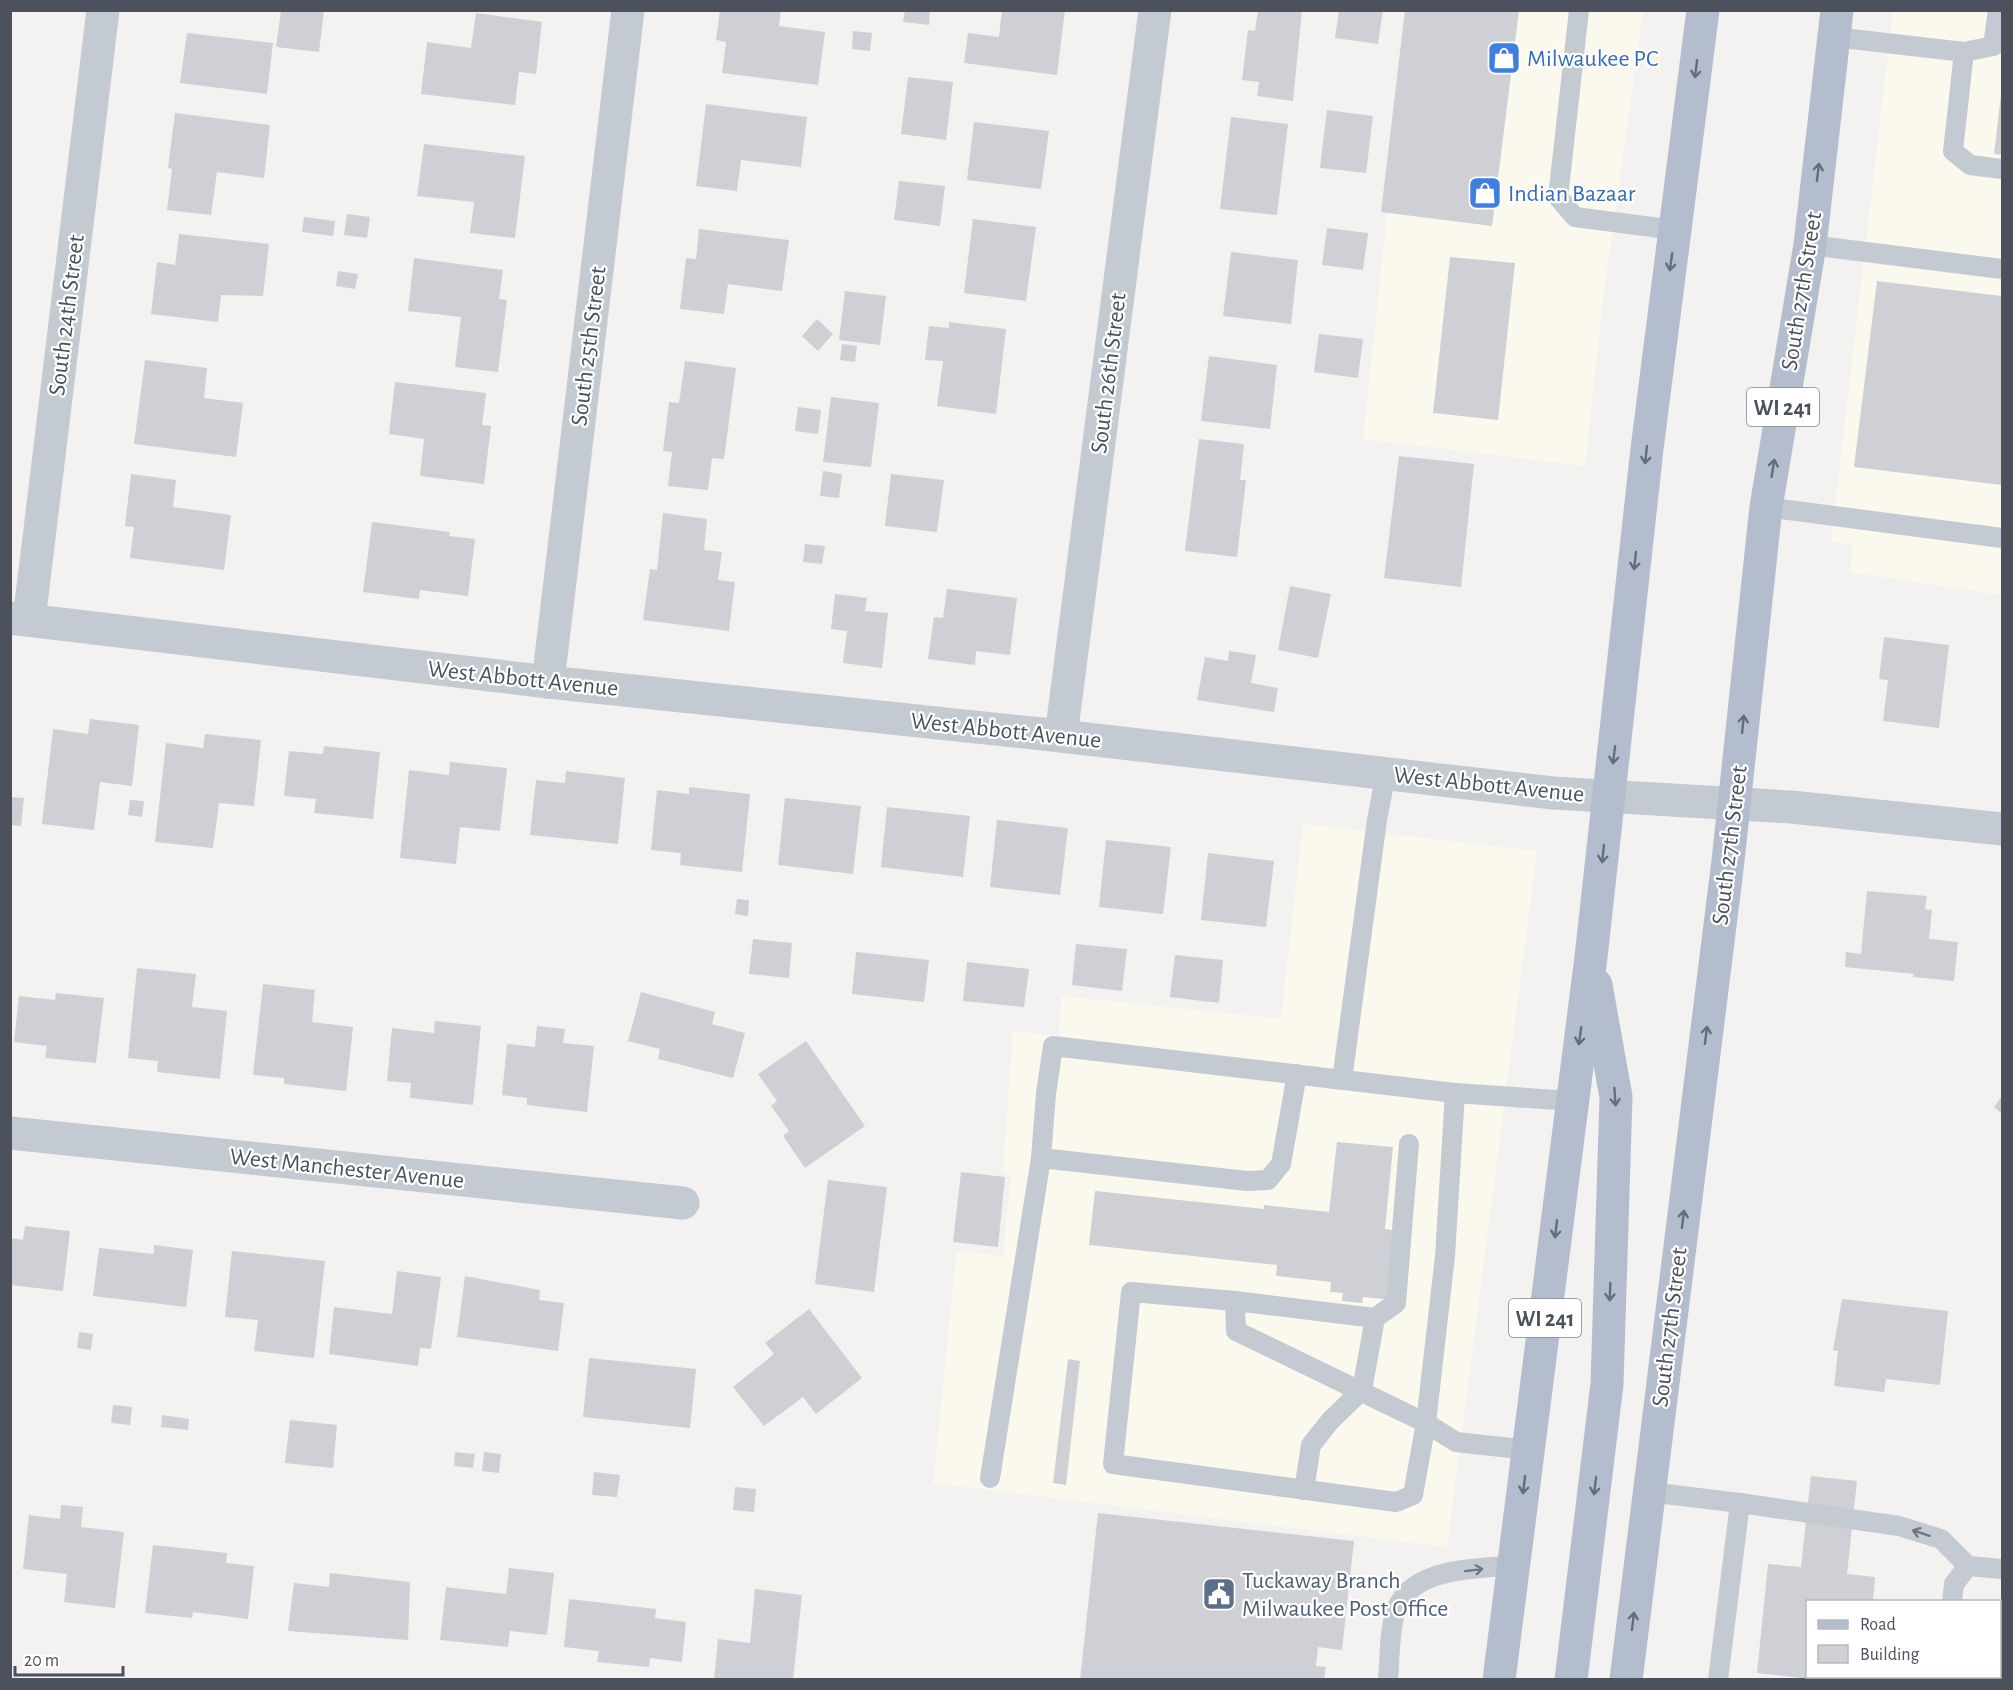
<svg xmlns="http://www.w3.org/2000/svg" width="2013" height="1690" font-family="'Alegreya Sans',sans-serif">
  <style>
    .commercial { fill: #fbf9ee }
    .building { fill: #cfd0d5 }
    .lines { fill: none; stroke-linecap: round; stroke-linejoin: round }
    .lane { stroke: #c4cad1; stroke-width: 20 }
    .street { stroke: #c4cad1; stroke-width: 33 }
    .primary { stroke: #b4bdcd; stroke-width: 33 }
    .oneway { stroke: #656d79 }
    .oneway2 { stroke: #6f7680 }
    .labels { text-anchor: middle; stroke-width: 4.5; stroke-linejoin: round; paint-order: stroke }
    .shield { fill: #fff; stroke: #81868e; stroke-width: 1.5 }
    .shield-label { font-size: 22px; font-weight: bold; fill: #4b525d }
    .shop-label { font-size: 24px; fill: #366cbe; stroke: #fff; text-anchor: start }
    .street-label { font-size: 24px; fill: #4b525d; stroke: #fff }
    .service-label { font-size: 24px; fill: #4e5e75; stroke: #fff; text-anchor: start }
  </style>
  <rect width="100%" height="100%" fill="#f3f2f1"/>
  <g class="commercial">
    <polygon points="1409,11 1643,11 1603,298 1585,466 1363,439"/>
    <polygon points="1893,11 2002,11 2002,595 1850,572 1853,545 1831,541"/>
    <polygon points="1303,824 1537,851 1447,1547 933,1483 957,1251 1003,1256 1011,1177 1003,1171 1013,1031 1058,1036 1062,996 1281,1019"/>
  </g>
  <g class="building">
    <polygon points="281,10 324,10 319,52 276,47"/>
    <polygon points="720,10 781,10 779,26 825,32 818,85 722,73 726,42 716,40"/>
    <polygon points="905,10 930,10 929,25 903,22"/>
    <polygon points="1002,10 1065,10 1057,75 964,63 968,33 999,37"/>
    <polygon points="1258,10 1302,10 1293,101 1257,96 1259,82 1242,80 1248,30 1255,31"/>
    <polygon points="1339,10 1383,10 1378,44 1335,38"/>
    <polygon points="1405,10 1519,10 1492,226 1381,212"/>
    <polygon points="476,13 542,22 536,74 519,72 515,105 421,94 427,42 471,48"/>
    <polygon points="853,31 872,33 870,51 852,49"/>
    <polygon points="187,33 273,43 267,94 180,83"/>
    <polygon points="908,77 953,82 946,140 901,134"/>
    <polygon points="2001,95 2002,95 2002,155 1994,154"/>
    <polygon points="706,104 807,117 801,167 741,160 737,191 696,186"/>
    <polygon points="1327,110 1373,116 1366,173 1320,168"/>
    <polygon points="175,113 270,125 264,178 217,172 211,215 167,210 172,169 168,168"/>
    <polygon points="1231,117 1288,124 1277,215 1220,209"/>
    <polygon points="974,122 1049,131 1041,189 967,180"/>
    <polygon points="424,144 525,156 515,238 470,233 474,202 417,196"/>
    <polygon points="899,181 945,186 940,226 894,220"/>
    <polygon points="347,214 370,217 367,238 344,235"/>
    <polygon points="304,217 335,221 333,236 302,232"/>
    <polygon points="973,219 1036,227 1026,301 964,293"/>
    <polygon points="1327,228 1368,233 1363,270 1322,265"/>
    <polygon points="699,229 789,240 782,291 728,284 724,314 680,309 686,258 696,259"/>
    <polygon points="179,234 269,244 263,296 221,295 218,322 151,314 157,262 175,265"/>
    <polygon points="1231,252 1298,260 1291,324 1223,316"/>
    <polygon points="1450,257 1515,263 1498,420 1433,413"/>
    <polygon points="414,258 503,270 499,299 507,300 498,372 455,367 461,317 408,311"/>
    <polygon points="338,271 358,274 355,289 336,286"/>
    <polygon points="1877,281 2002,296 2002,485 1854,467"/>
    <polygon points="845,291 886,296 880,345 839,340"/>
    <polygon points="817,319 833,334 818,351 802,336"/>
    <polygon points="949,322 1006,329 996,414 937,406 943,361 925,360 929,326 949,328"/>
    <polygon points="1319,334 1363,339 1358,378 1314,372"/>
    <polygon points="842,344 857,346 855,362 840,360"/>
    <polygon points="1209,356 1277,365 1270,429 1201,421"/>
    <polygon points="145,360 207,368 204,398 243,403 236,457 134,444"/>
    <polygon points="685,361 736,368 724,459 712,458 708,490 668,486 672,452 663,451 669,402 679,403"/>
    <polygon points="395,382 486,393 482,425 491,426 484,484 420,476 424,439 389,434"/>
    <polygon points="831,397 879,403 871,467 823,462"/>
    <polygon points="798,407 821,410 818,434 795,431"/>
    <polygon points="1199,439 1244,444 1240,480 1246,480 1237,557 1185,551"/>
    <polygon points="1399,456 1474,464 1461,587 1384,578"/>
    <polygon points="823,471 842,474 839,498 820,496"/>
    <polygon points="131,474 176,480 173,507 231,515 224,570 130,558 134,527 125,526"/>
    <polygon points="891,474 944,480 937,532 885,526"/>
    <polygon points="663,513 707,519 704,550 722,552 718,580 735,582 729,631 643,620 650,569 657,570"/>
    <polygon points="372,522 450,532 449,536 475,539 468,596 420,590 419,599 363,592"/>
    <polygon points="805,544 825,546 822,564 803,562"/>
    <polygon points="1290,586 1331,594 1318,658 1278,650"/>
    <polygon points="947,589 1017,598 1010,655 976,651 975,665 928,659 934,617 943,618"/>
    <polygon points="835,594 867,598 865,611 888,613 882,668 843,663 847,631 831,629"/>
    <polygon points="1884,637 1949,645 1939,728 1883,721 1888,680 1879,679"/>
    <polygon points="1229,651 1256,655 1251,683 1278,688 1274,712 1197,700 1205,657 1228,661"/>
    <polygon points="90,719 139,725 132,786 100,782 94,830 42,824 53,729 88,734"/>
    <polygon points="205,734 261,740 254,806 219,803 213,848 155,842 166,743 203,748"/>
    <polygon points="324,746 380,752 373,819 314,813 316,799 284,796 289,751 323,754"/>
    <polygon points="450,762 507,768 500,831 460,827 456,864 400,858 409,770 449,775"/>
    <polygon points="566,771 625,778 618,844 530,835 536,780 565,783"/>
    <polygon points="689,787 750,794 742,872 680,865 681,853 651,850 657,790 689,794"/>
    <polygon points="10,797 24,798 21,826 10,825"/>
    <polygon points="785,798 861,806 853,874 778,865"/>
    <polygon points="130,800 144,801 142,817 128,815"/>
    <polygon points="887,807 970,816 963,877 881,867"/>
    <polygon points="997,820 1068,828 1060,895 990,887"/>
    <polygon points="1106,840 1171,847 1163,914 1099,907"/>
    <polygon points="1208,853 1274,861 1266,927 1201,920"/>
    <polygon points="1867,891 1927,896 1925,909 1932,910 1929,939 1958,942 1954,981 1913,977 1914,974 1845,967 1846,952 1861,954"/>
    <polygon points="737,899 749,900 748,916 735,914"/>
    <polygon points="753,939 792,943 789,978 749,974"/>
    <polygon points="1076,944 1127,949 1122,991 1072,985"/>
    <polygon points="856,952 929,960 924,1002 852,994"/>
    <polygon points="1175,955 1223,960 1219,1003 1170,997"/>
    <polygon points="967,962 1029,969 1024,1007 963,1001"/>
    <polygon points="137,968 196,974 192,1007 227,1011 220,1079 157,1072 158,1061 128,1058"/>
    <polygon points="263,984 315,990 312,1022 353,1027 346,1091 284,1084 284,1078 253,1075"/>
    <polygon points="641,992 715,1012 712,1024 745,1033 733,1078 658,1059 660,1049 628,1041"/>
    <polygon points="56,993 104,998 96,1063 45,1058 47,1046 14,1042 19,996 55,1000"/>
    <polygon points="435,1021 481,1026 473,1105 410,1098 411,1083 387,1081 392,1028 434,1033"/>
    <polygon points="537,1026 565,1029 563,1043 594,1046 587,1112 527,1105 527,1098 502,1095 507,1044 535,1047"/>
    <polygon points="806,1041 865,1126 805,1168 783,1136 789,1131 771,1106 777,1101 758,1074"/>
    <polygon points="2002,1096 2002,1114 1994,1107"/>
    <polygon points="1337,1142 1393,1147 1385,1229 1399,1231 1391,1300 1363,1297 1362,1303 1342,1301 1343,1293 1330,1292 1331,1282 1276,1276 1277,1265 1089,1245 1095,1191 1264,1209 1264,1205 1329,1212"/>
    <polygon points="961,1172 1005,1177 998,1247 953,1242"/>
    <polygon points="828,1180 887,1187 874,1292 815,1284"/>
    <polygon points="25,1226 70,1231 63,1291 10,1285 10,1238 23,1240"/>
    <polygon points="154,1245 193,1250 186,1307 93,1296 99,1248 154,1254"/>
    <polygon points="232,1251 325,1261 314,1358 254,1351 258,1320 225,1317"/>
    <polygon points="397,1271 441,1277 431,1349 420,1348 418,1366 329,1354 334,1307 392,1314"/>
    <polygon points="465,1276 540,1290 539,1300 564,1303 558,1351 457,1337"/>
    <polygon points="1842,1299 1948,1311 1940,1385 1886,1379 1884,1392 1834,1386 1838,1351 1833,1350"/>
    <polygon points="809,1309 862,1378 816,1414 803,1397 764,1426 733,1387 774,1354 765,1343"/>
    <polygon points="79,1332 93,1334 91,1350 77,1348"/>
    <polygon points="589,1358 696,1369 690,1428 583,1417"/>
    <polygon points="1068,1359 1080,1361 1066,1485 1053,1483"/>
    <polygon points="113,1405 132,1407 130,1425 111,1423"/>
    <polygon points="162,1415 189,1419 188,1430 161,1427"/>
    <polygon points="290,1420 337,1425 333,1468 285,1463"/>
    <polygon points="455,1452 475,1454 473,1468 454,1466"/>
    <polygon points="484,1452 501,1454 499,1473 482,1471"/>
    <polygon points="594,1472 620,1475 617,1497 592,1495"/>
    <polygon points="1811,1476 1857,1481 1847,1574 1875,1577 1873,1602 1808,1602 1808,1676 1865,1676 1865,1680 1819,1680 1757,1673 1768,1564 1801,1567"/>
    <polygon points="735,1487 756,1489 754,1512 733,1510"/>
    <polygon points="61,1505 83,1507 81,1527 124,1532 115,1608 64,1602 67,1574 23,1569 29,1515 60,1519"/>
    <polygon points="1098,1513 1354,1541 1342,1650 1318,1647 1316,1666 1326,1667 1324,1680 1080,1680"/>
    <polygon points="153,1545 227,1553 226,1563 254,1566 248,1619 193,1612 192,1618 145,1613"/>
    <polygon points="509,1568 554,1573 547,1635 510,1631 508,1647 440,1640 446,1587 506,1594"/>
    <polygon points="330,1573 410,1582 408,1640 288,1631 294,1583 329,1587"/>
    <polygon points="755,1589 802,1595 793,1680 714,1680 718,1639 750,1643"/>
    <polygon points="569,1599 656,1609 655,1618 686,1622 682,1662 650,1658 649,1667 597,1662 599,1651 564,1647"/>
  </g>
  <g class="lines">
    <g class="lane">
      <polyline points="1579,10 1558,197 1575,217 1675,230"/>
      <polyline points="1834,37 1964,52 1953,151 1970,165 2002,169"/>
      <polyline points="1964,52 1993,46 1998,10"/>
      <polyline points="1810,245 2002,269"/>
      <polyline points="1766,507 2002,538"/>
      <polyline points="1297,1074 1281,1164 1268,1180 1247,1181 1041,1158 1046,1094 1053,1046 1455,1093"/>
      <polyline points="1342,1080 1377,820 1386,773"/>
      <polygon points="1131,1292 1235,1301 1236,1331 1426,1423 1413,1495 1396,1502 1113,1464"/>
      <polyline points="1235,1301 1375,1318 1362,1390 1330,1421 1311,1445 1304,1490"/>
      <polyline points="1375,1318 1396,1303 1409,1144"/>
      <polyline points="1529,1450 1456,1442 1426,1423 1445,1256 1455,1093 1571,1101"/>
      <polyline points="990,1478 1041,1158"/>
      <polyline points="1649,1492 1740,1503 1718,1680"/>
      <polyline points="1740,1503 1899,1526 1941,1539 1968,1566"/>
      <polyline points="1952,1602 1954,1584 1968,1566 2002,1569"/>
      <path d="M1388 1680C1390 1658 1389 1631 1396 1610 1413 1566 1475 1570 1515 1565"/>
      <polyline points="1943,1680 1943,1676"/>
    </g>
    <g class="street">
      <polyline points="10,618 548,682 1061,736 1553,793 1791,807 2002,829"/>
      <polyline points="29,620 103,10"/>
      <polyline points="548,682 628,10"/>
      <polyline points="1061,736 1155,10"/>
      <polyline points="10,1133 683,1203"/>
    </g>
    <g class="primary">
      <polyline points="1499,1680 1591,957 1647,449 1703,10"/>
      <polyline points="1571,1680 1607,1384 1616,1097 1596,985"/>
      <polyline points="1626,1680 1728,861 1766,507 1810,245 1837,10"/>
    </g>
  </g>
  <defs><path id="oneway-shaft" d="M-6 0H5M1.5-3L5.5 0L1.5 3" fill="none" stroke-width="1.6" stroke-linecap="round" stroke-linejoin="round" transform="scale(1.5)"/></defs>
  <g class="oneway">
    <use href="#oneway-shaft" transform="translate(1696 69) rotate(97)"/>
    <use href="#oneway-shaft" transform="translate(1818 172) rotate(-83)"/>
    <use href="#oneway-shaft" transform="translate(1671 262) rotate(98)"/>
    <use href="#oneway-shaft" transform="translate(1646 455) rotate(96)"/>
    <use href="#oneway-shaft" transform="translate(1773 468) rotate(-81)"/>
    <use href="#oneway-shaft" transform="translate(1635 561) rotate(96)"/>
    <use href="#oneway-shaft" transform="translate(1743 724) rotate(-84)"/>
    <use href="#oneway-shaft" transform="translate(1614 755) rotate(97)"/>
    <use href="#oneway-shaft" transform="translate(1603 854) rotate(96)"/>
    <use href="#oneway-shaft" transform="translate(1706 1035) rotate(-83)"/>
    <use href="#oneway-shaft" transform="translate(1580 1036) rotate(98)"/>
    <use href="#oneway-shaft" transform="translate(1615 1097) rotate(86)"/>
    <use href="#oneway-shaft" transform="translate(1683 1219) rotate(-83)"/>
    <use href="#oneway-shaft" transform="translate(1556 1229) rotate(97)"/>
    <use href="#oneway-shaft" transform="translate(1610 1292) rotate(92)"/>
    <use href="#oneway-shaft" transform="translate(1524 1485) rotate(97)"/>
    <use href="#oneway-shaft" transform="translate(1595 1486) rotate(97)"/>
    <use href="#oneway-shaft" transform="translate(1633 1621) rotate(-83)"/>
  </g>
  <g class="oneway2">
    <use href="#oneway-shaft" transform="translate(1921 1533) rotate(-162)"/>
    <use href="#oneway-shaft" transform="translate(1474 1570) rotate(-7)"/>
  </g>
  <defs>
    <symbol id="shop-square" viewBox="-11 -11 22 22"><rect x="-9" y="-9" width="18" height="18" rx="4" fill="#3f7fe0" stroke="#fff"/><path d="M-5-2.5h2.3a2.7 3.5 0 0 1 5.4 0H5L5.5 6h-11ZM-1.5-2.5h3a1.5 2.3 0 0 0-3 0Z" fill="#fff"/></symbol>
    <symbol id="civic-square" viewBox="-11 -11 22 22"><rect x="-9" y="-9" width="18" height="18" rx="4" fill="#5c6f8a" stroke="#fff"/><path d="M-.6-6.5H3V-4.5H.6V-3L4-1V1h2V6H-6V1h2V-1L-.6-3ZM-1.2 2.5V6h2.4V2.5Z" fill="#fff"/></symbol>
  </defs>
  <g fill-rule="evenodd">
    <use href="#shop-square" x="1485" y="39" width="38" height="38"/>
    <use href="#shop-square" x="1466" y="174" width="38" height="38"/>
    <use href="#civic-square" x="1200" y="1575" width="38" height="38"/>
  </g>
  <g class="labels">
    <g class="shield">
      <rect x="1747" y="388" width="72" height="38" rx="4.5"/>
      <rect x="1509" y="1299" width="72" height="38" rx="4.5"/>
    </g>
    <g class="shield-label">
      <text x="1783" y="415">WI 241</text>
      <text x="1545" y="1326">WI 241</text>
    </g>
    <g class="shop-label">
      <text x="1527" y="66">Milwaukee PC</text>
      <text x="1508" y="201">Indian Bazaar</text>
    </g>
    <g class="street-label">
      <text transform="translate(1801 291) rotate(-81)" y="8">South 27th Street</text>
      <text transform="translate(66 315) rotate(-83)" y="8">South 24th Street</text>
      <text transform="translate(588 346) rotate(-83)" y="8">South 25th Street</text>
      <text transform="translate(1108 373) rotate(-83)" y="8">South 26th Street</text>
      <text transform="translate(523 678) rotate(6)" y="8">West Abbott Avenue</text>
      <text transform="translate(1006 730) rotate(6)" y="8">West Abbott Avenue</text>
      <text transform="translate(1489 784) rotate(6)" y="8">West Abbott Avenue</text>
      <text transform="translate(1729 845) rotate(-83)" y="8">South 27th Street</text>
      <text transform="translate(347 1168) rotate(6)" y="8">West Manchester Avenue</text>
      <text transform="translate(1669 1327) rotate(-83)" y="8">South 27th Street</text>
    </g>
    <g class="service-label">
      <text x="1242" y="1588">Tuckaway Branch<tspan x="1242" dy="28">Milwaukee Post Office</tspan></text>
    </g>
  </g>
  <rect width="2013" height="1690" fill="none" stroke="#4b525d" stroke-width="24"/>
  <rect x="1806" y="1600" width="195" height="78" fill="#ffffff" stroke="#b7babe" stroke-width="1.5"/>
  <rect x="1818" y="1620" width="30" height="9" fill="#b4bdcd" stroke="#b7babe" stroke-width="1.5"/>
  <text x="1860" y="1630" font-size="18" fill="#4b525d">Road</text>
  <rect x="1818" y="1645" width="30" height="18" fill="#cfd0d5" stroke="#b7babe" stroke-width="1.5"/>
  <text x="1860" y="1660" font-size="18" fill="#4b525d">Building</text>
  <path d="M15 1666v9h108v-9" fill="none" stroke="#4b525d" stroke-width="3"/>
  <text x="24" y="1666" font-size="18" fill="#4b525d" stroke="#ffffff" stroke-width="4.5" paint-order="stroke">20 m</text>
</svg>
